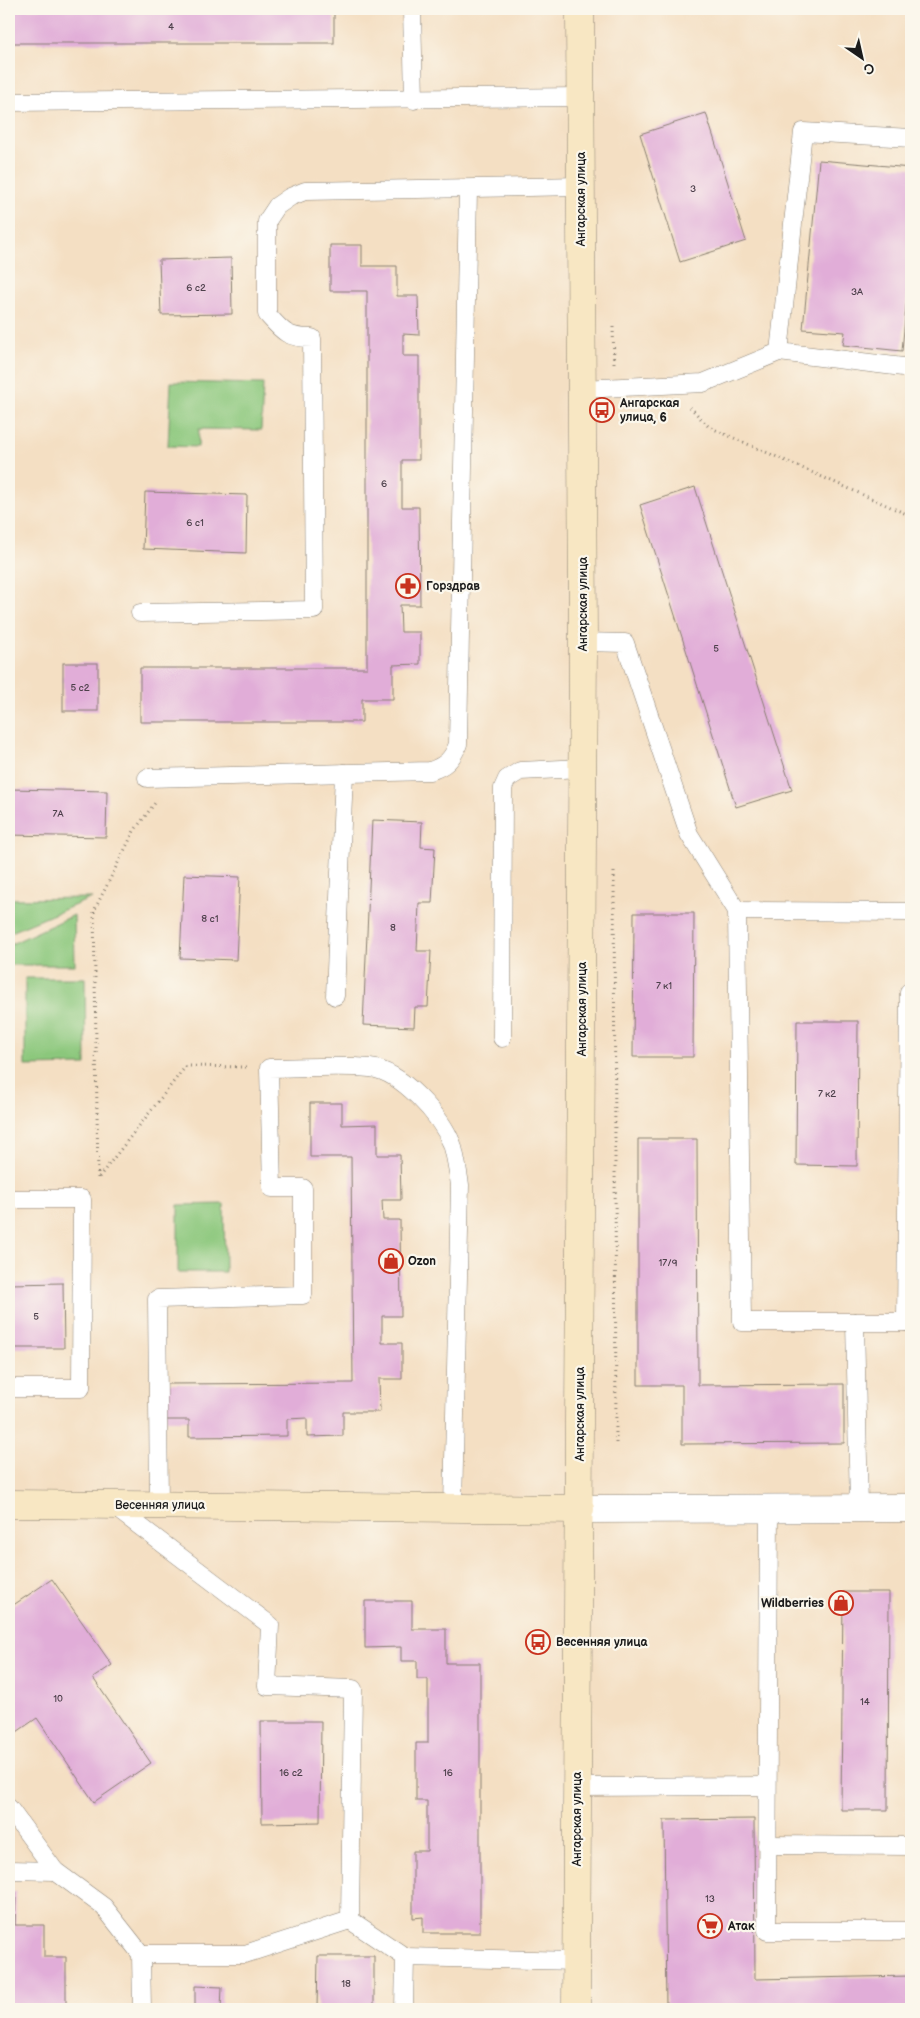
<svg xmlns="http://www.w3.org/2000/svg" width="920" height="2018" font-family="'Balsamiq Sans',sans-serif">
  <style>
    .green { fill: #8bc77c; stroke: #54724c }
    .building { fill: #e1add8 }
    .lines { fill: none; stroke-linecap: round; stroke-linejoin: round }
    .lane-casing { stroke: #887e70; stroke-width: 19 }
    .street-casing { stroke: #887e70; stroke-width: 29 }
    .secondary-casing { stroke: #887e70; stroke-width: 29 }
    .path { stroke: #887e70; stroke-width: 3; stroke-dasharray: 1 4; stroke-linecap: butt }
    .lane { stroke: #fff; stroke-width: 18 }
    .street { stroke: #fff; stroke-width: 28 }
    .secondary { stroke: #f8e7c3; stroke-width: 28 }
    .labels { text-anchor: middle; stroke-width: 4.5; stroke-linejoin: round; paint-order: stroke }
    .number-label { font-size: 10px; fill: #4d404b }
    .street-label { font-size: 12px; fill: #1c1c1c; stroke: #fbf7ec }
    .poi-label { font-size: 12px; font-weight: bold; fill: #1c1c1c; stroke: #fbf7ec; text-anchor: start }
  </style>
  <rect width="100%" height="100%" fill="#fbf7ec"/>
  <filter id="ink" filterUnits="userSpaceOnUse"><feTurbulence type="fractalNoise" baseFrequency=".02" numOctaves="2"/><feDisplacementMap in="SourceGraphic" scale="10" xChannelSelector="R" yChannelSelector="G"/><feConvolveMatrix kernelMatrix="1 2 1 2 8 2 1 2 1" color-interpolation-filters="sRGB"/></filter>
  <filter id="wash" filterUnits="userSpaceOnUse"><feTurbulence type="fractalNoise" baseFrequency=".0096" numOctaves="4" result="noise"/><feDisplacementMap in="SourceGraphic" scale="20" xChannelSelector="R" yChannelSelector="G"/><feGaussianBlur stdDeviation="1.12" result="paint"/><feColorMatrix in="noise" values="0 0 0 0 0 0 0 0 0 0 0 0 0 0 0 0 0 1.4 0 .05"/><feComposite in="paint" operator="in"/></filter>
  <g filter="url(#wash)">
    <rect width="100%" height="100%" fill="#f4dfc3"/>
    <g class="green">
      <polygon points="171,382 263,384 261,430 199,429 198,447 168,446"/>
      <polygon points="92,898 9,933 9,899"/>
      <polygon points="74,915 75,965 9,965 9,945"/>
      <polygon points="25,978 85,978 86,1065 25,1066"/>
      <polygon points="224,1204 225,1272 178,1272 178,1205"/>
    </g>
    <g id="blocks">
      <g class="building">
        <rect x="9" y="9" width="325" height="34"/>
        <polygon points="706,113 746,241 680,262 640,134"/>
        <polygon points="819,160 911,168 911,254 902,351 843,345 845,332 803,329"/>
        <polygon points="330,245 362,245 362,266 397,266 397,296 418,296 419,335 403,334 403,356 419,356 419,460 402,460 402,507 419,507 420,605 400,605 401,632 420,632 420,664 393,665 393,699 362,699 362,722 140,722 140,668 367,668 367,291 330,291"/>
        <polygon points="231,258 232,314 161,315 159,260"/>
        <polygon points="695,487 792,790 736,807 640,505"/>
        <polygon points="145,492 247,495 246,553 143,549"/>
        <rect x="63" y="663" width="35" height="48"/>
        <polygon points="9,789 107,791 106,837 9,835"/>
        <polygon points="372,820 422,822 421,847 435,848 432,903 419,903 417,951 431,951 428,1007 415,1007 414,1027 363,1025"/>
        <polygon points="184,875 240,877 236,960 180,958"/>
        <polygon points="634,913 694,913 693,1057 633,1057"/>
        <polygon points="797,1021 858,1021 857,1166 796,1165"/>
        <polygon points="310,1103 342,1103 342,1125 377,1124 377,1155 400,1155 401,1200 382,1200 383,1220 400,1220 401,1316 382,1316 382,1343 402,1343 402,1379 379,1379 380,1412 343,1412 343,1436 307,1437 307,1418 287,1419 287,1436 189,1437 189,1420 166,1420 166,1384 353,1383 351,1157 310,1157"/>
        <polygon points="638,1139 697,1139 698,1385 844,1384 844,1443 682,1444 682,1385 638,1385"/>
        <polygon points="63,1283 64,1348 9,1348 9,1284"/>
        <polygon points="52,1579 112,1665 93,1678 151,1763 94,1802 37,1718 11,1736 9,1732 9,1608"/>
        <polygon points="843,1592 889,1592 888,1810 841,1810"/>
        <polygon points="365,1601 412,1601 412,1629 446,1629 446,1663 480,1663 480,1933 423,1933 423,1917 413,1918 413,1851 427,1851 427,1801 416,1801 416,1743 428,1743 428,1679 417,1679 417,1661 401,1661 401,1647 365,1648"/>
        <polygon points="261,1721 321,1721 320,1822 262,1823"/>
        <polygon points="754,1819 755,1979 911,1976 911,2009 666,2009 664,1820"/>
        <polygon points="9,1892 16,1892 15,1925 44,1925 44,1957 66,1957 66,2009 9,2009"/>
        <polygon points="318,1956 374,1956 374,2009 317,2009"/>
        <polygon points="195,1986 222,1987 221,2009 195,2009"/>
      </g>
    </g>
  </g>
  <g filter="url(#ink)">
    <use href="#blocks" fill-opacity="0" stroke="#887e70" stroke-width="1"/>
    <g class="lines">
      <defs>
        <g id="lane">
          <polyline points="412,9 414,100"/>
          <polyline points="9,102 581,97"/>
          <polyline points="779,352 803,132 911,138"/>
          <polyline points="582,389 703,383 779,352 911,368"/>
          <path d="M140 613 314 610 312 338C287 338 283 332 267 314V221L277 206 290 197 305 191 581 186"/>
          <polyline points="583,642 625,643 689,834 737,911 742,1322 911,1322"/>
          <path d="M147 778 430 771C445 766 452 760 458 744L468 189"/>
          <polyline points="737,911 910,912"/>
          <polyline points="335,996 344,773"/>
          <polyline points="502,1038 503,788 507,779 520,771 583,768"/>
          <polyline points="9,1199 82,1199 81,1388 9,1388"/>
          <polyline points="855,1322 859,1508"/>
          <polyline points="906,1322 909,992 911,992"/>
          <polyline points="112,1505 270,1625 267,1686 353,1689 350,1920 405,1957 404,2009"/>
          <path d="M159 1505 157 1299 303 1295V1188H272L269 1068C302 1068 338 1065 370 1068 401 1071 441 1116 452 1144 456 1157 458 1172 460 1185L453 1507"/>
          <polyline points="769,1508 767,1931 911,1931"/>
          <polyline points="577,1787 767,1786"/>
          <polyline points="9,1808 55,1871"/>
          <polyline points="767,1845 911,1846"/>
          <polyline points="9,1870 55,1871 104,1907 141,1954 142,2009"/>
          <polyline points="141,1954 245,1954 350,1920"/>
          <polyline points="405,1957 576,1961"/>
        </g>
        <polyline id="street" points="580,1509 911,1508"/>
        <g id="secondary">
          <polyline points="9,1504 580,1509"/>
          <polyline points="576,2009 583,642 580,9"/>
        </g>
      </defs>
      <use href="#lane" class="lane-casing"/>
      <use href="#street" class="street-casing"/>
      <use href="#secondary" class="secondary-casing"/>
      <g class="path">
        <polyline points="613,327 614,363"/>
        <polyline points="690,407 709,427 911,516"/>
        <polyline points="614,872 616,1445"/>
        <polyline points="909,967 909,936"/>
        <polyline points="99,1177 186,1066 246,1067"/>
        <polyline points="98,1178 94,911 134,831 155,803"/>
      </g>
      <use href="#lane" class="lane"/>
      <use href="#street" class="street"/>
      <use href="#secondary" class="secondary"/>
    </g>
  </g>
  <defs>
    <symbol id="bus-ring" viewBox="-11 -11 22 22"><circle r="9.5" fill="#fbf7ec" stroke="#c8321e" stroke-width="1.5"/><path d="M-5-6H5V4H4V6H2V4H-2V6H-4V4H-5ZM-3.5-4V0h7V-4ZM-3.5 1.2v1.5H-2V1.2ZM2 1.2v1.5H3.5V1.2Z" fill="#c8321e"/></symbol>
    <symbol id="pharmacy-ring" viewBox="-11 -11 22 22"><circle r="9.5" fill="#fbf7ec" stroke="#c8321e" stroke-width="1.5"/><path d="M-2-6h4v4h4v4h-4v4h-4v-4h-4v-4h4Z" fill="#c8321e"/></symbol>
    <symbol id="shop-ring" viewBox="-11 -11 22 22"><circle r="9.5" fill="#fbf7ec" stroke="#c8321e" stroke-width="1.5"/><path d="M-5-2.5h2.3a2.7 3.5 0 0 1 5.4 0H5L5.5 6h-11ZM-1.5-2.5h3a1.5 2.3 0 0 0-3 0Z" fill="#c8321e"/></symbol>
    <symbol id="supermarket-ring" viewBox="-11 -11 22 22"><circle r="9.5" fill="#fbf7ec" stroke="#c8321e" stroke-width="1.5"/><path d="M-6-5.5h2.5l.6 2H6L4.5 2H-2.5L-4.4-4H-6ZM-1.5 3.2a1.3 1.3 0 1 0 .1 0ZM3 3.2a1.3 1.3 0 1 0 .1 0Z" fill="#c8321e"/></symbol>
  </defs>
  <g fill-rule="evenodd">
    <use href="#bus-ring" x="588" y="396" width="28" height="28"/>
    <use href="#pharmacy-ring" x="394" y="572" width="28" height="28"/>
    <use href="#shop-ring" x="377" y="1247" width="28" height="28"/>
    <use href="#shop-ring" x="827" y="1589" width="28" height="28"/>
    <use href="#bus-ring" x="524" y="1628" width="28" height="28"/>
    <use href="#supermarket-ring" x="696" y="1912" width="28" height="28"/>
  </g>
  <g class="labels">
    <g class="number-label">
      <text x="171" y="30">4</text>
      <text x="693" y="192">3</text>
      <text x="196" y="291">6 с2</text>
      <text x="857" y="295">3А</text>
      <text x="384" y="487">6</text>
      <text x="195" y="526">6 с1</text>
      <text x="716" y="652">5</text>
      <text x="80" y="691">5 с2</text>
      <text x="58" y="817">7А</text>
      <text x="210" y="922">8 с1</text>
      <text x="393" y="931">8</text>
      <text x="664" y="989">7 к1</text>
      <text x="827" y="1097">7 к2</text>
      <text x="668" y="1266">17/9</text>
      <text x="36" y="1320">5</text>
      <text x="58" y="1702">10</text>
      <text x="865" y="1705">14</text>
      <text x="291" y="1776">16 с2</text>
      <text x="448" y="1776">16</text>
      <text x="710" y="1902">13</text>
      <text x="346" y="1987">18</text>
    </g>
    <g class="street-label">
      <text transform="translate(581 199) rotate(-90)" y="4">Ангарская улица</text>
      <text transform="translate(583 604) rotate(-90)" y="4">Ангарская улица</text>
      <text transform="translate(582 1009) rotate(-90)" y="4">Ангарская улица</text>
      <text transform="translate(580 1414) rotate(-90)" y="4">Ангарская улица</text>
      <text x="160" y="1509">Весенняя улица</text>
      <text transform="translate(577 1819) rotate(-90)" y="4">Ангарская улица</text>
    </g>
    <g class="poi-label">
      <text x="620" y="407">Ангарская<tspan x="620" dy="14">улица, 6</tspan></text>
      <text x="426" y="590">Горздрав</text>
      <text x="408" y="1265">Ozon</text>
      <text x="824" y="1607" text-anchor="end">Wildberries</text>
      <text x="556" y="1646">Весенняя улица</text>
      <text x="728" y="1930">Атак</text>
    </g>
  </g>
  <rect width="920" height="2018" fill="none" stroke="#fbf7ec" stroke-width="30"/>
  <g transform="translate(862 58) rotate(146)" stroke="#fbf7ec" stroke-width="4" paint-order="stroke">
  <path d="M0-4L9 19L0 12L-9 19Z" fill="#1c1c1c"/>
  <text y="-8" font-size="14" font-weight="bold" text-anchor="middle" fill="#1c1c1c">С</text>
  </g>
</svg>
